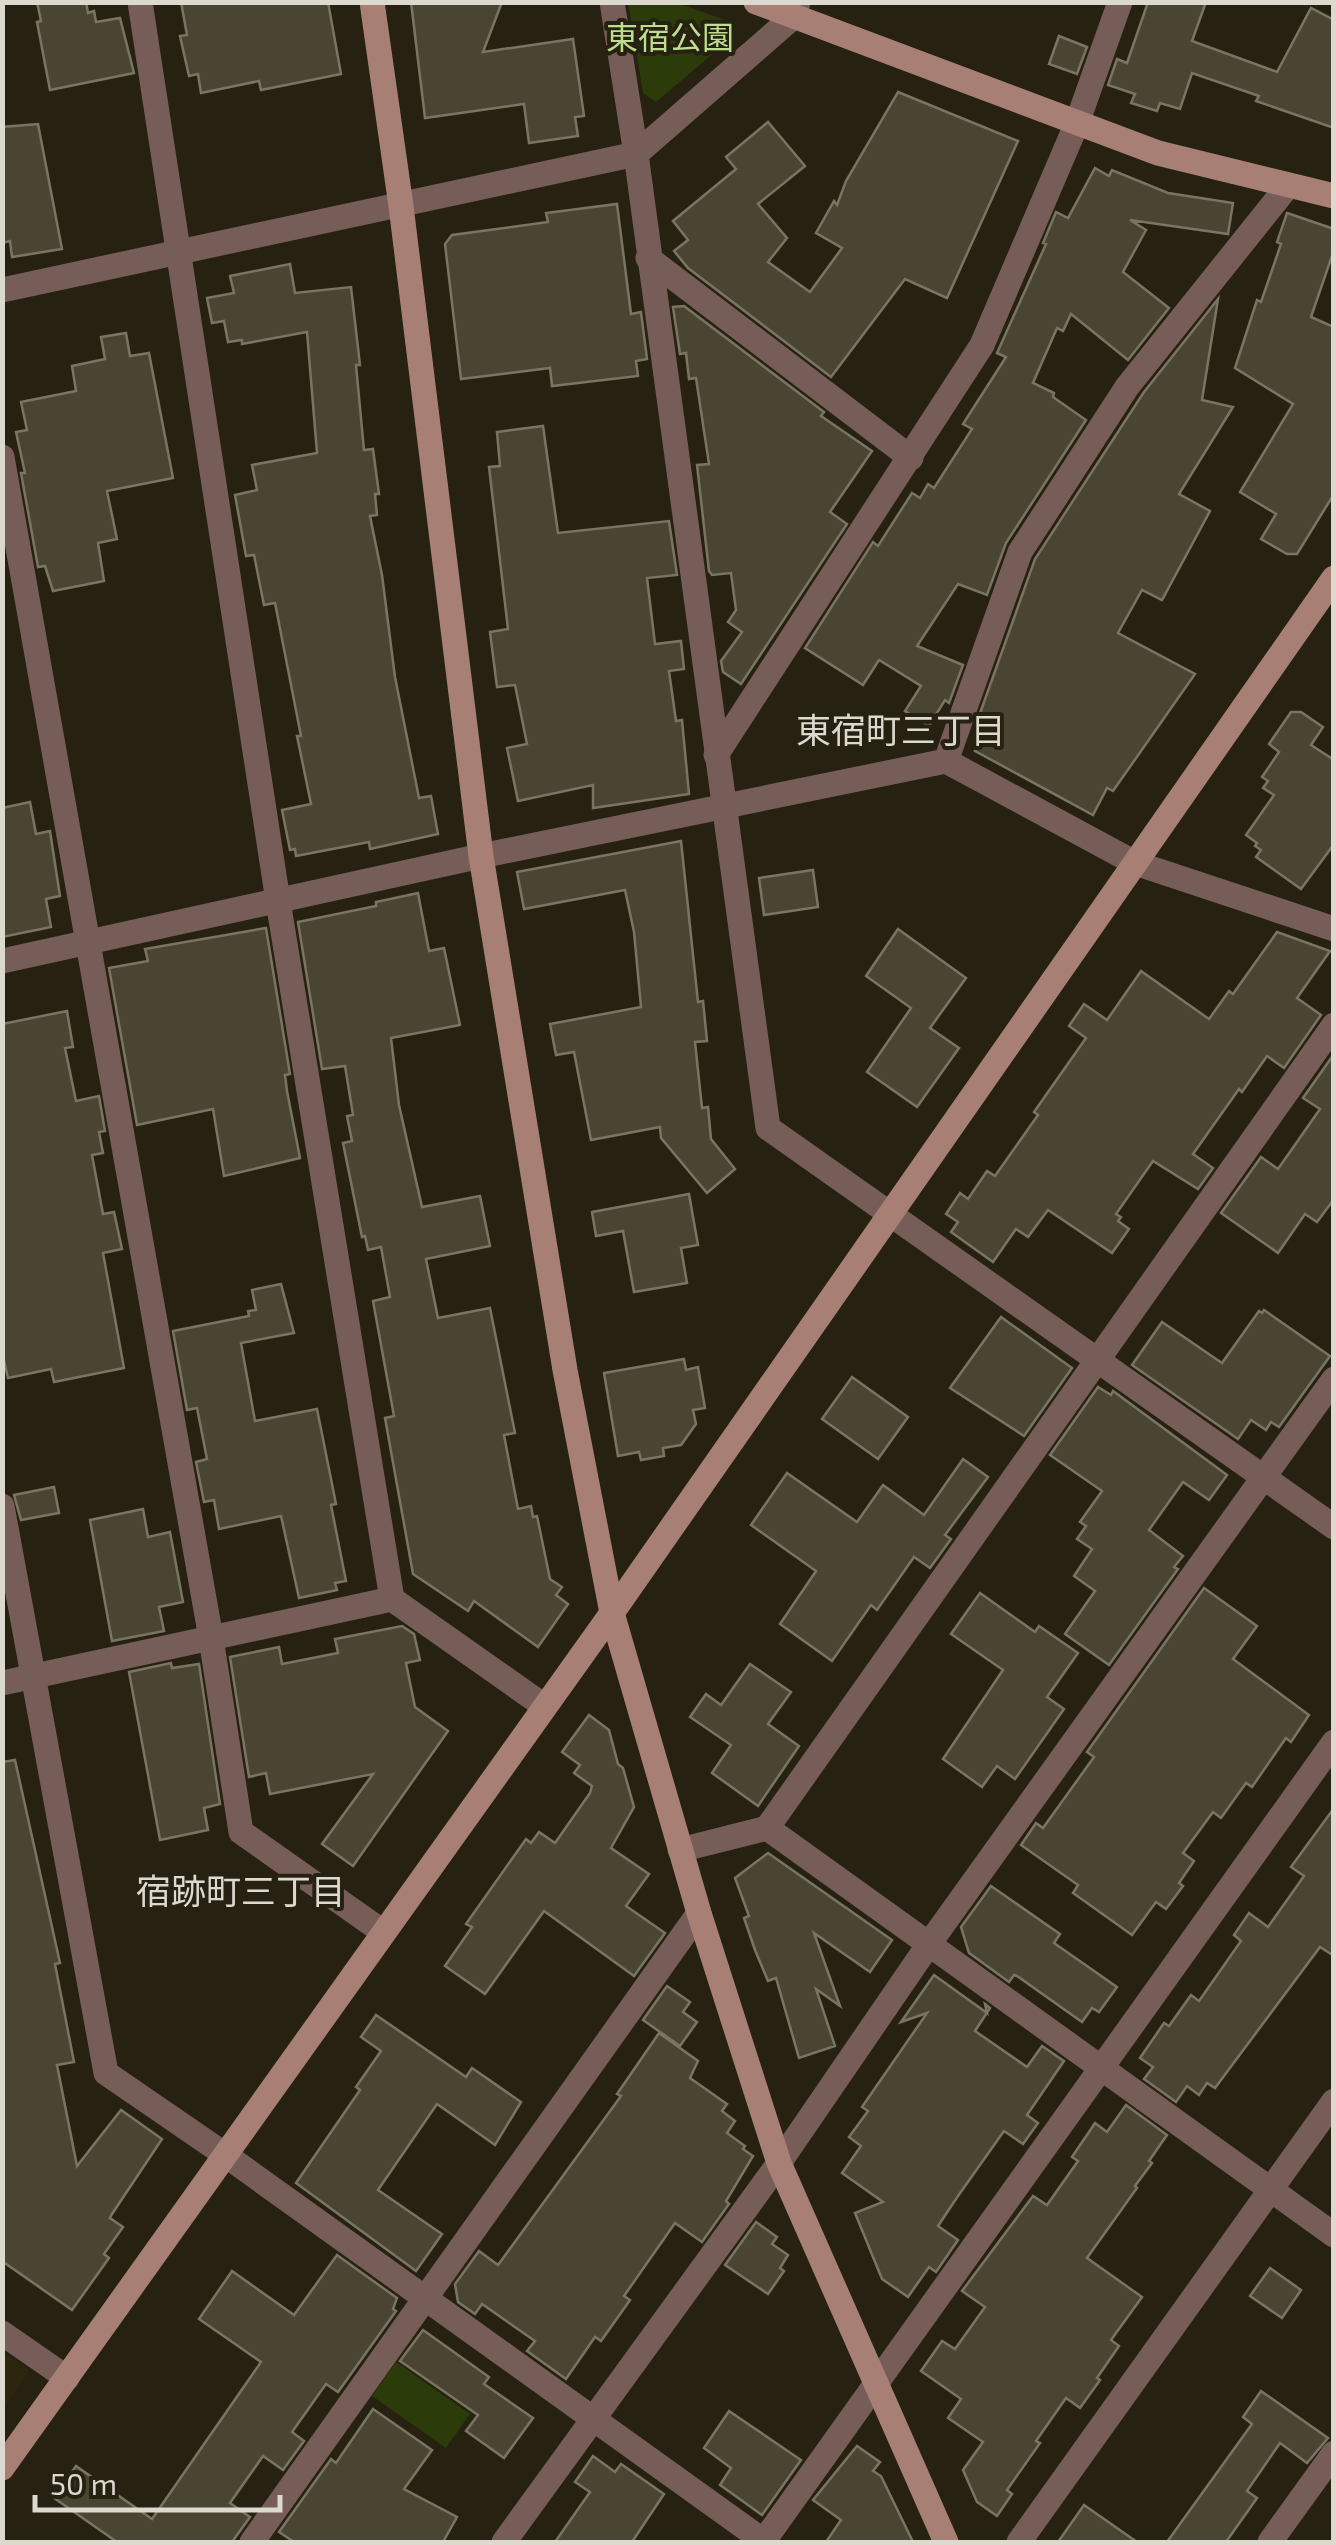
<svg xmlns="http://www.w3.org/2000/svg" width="1336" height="2545" font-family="'Exo 2','Noto Sans JP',sans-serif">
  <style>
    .built { fill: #2d260f }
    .green { fill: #2b3b0a }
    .building { fill: #4a4533; stroke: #7a7562; stroke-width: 2.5 }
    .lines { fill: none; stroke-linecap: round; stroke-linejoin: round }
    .street { stroke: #775d57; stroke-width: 25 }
    .secondary { stroke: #a77f75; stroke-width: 25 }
    .labels { text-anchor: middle; stroke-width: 8; stroke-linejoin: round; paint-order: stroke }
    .park-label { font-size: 32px; fill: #bddd8f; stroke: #262111 }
    .neighbourhood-label { font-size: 35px; fill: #dcd9cf; stroke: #262111 }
  </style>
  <rect width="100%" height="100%" fill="#262111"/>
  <polygon class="built" points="3,2352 29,2370 3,2408"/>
  <g class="green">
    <polygon points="628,3 677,3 725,20 728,41 656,102 643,93"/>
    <polygon points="396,2362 470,2414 446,2448 372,2396"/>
  </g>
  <g class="building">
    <polygon points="37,2 86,2 88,13 94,11 96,22 120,18 134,73 50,90 37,22 41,21"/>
    <polygon points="181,2 328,2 341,74 261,90 259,81 201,93 198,74 189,76 180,36 187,35"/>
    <polygon points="411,2 502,2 483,52 573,39 584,116 575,117 578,136 529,143 524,104 425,118"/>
    <polygon points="1148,2 1206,2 1192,41 1277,72 1311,8 1334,20 1334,128 1256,101 1259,96 1192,73 1180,109 1160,103 1157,111 1131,103 1135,94 1108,85 1117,59 1127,63"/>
    <polygon points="1059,36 1087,47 1077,74 1049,64"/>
    <polygon points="898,92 1018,141 947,298 905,279 831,377 688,268 674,251 688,240 673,221 736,169 726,157 768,122 805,166 758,204 787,238 768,262 810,292 842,248 816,233 834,201 837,205 846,181"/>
    <polygon points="38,124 62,249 12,257 10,241 2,243 2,127"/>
    <polygon points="1095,168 1109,176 1112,170 1168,193 1233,203 1228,234 1130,220 1146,230 1123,272 1169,308 1128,360 1071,314 1063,331 1057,328 1033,383 1054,393 1053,397 1086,420 1006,543 987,595 958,584 917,646 963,665 949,703 945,700 929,726 905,711 921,686 879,660 863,685 805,648 873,542 878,546 912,493 920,498 928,484 934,488 972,429 963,424 1006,357 997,353 1046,244 1043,243 1056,212 1068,218"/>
    <polygon points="617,204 631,314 641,312 647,359 636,361 638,376 552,386 550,368 461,379 445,244 452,235 548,222 546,213"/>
    <polygon points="1287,213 1334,229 1334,250 1311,317 1334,327 1334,494 1297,554 1287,554 1261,539 1276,514 1240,492 1293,404 1235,368 1257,300 1261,302 1281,244 1277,242"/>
    <polygon points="290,264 295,293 351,287 360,365 356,365 364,450 373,449 379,494 375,494 377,515 370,516 382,575 395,677 419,798 431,796 438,834 370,849 369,842 296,856 295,849 290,850 282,810 311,804 297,736 301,736 275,603 264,605 254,555 246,556 235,495 257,490 252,465 317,453 307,332 242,344 242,340 228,342 224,321 212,323 207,298 234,293 230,276"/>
    <polygon points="1218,299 1202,400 1233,407 1179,494 1210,511 1162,600 1142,590 1118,633 1195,674 1113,791 1107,788 1093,815 975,751 990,725 978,719 1035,559 1144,392"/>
    <polygon points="684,306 824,412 821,416 872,451 830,512 847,524 741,684 723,672 721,661 742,632 728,622 736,610 731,573 712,575 709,571 697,465 709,464 696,378 689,379 686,353 680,354 673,307"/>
    <polygon points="126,333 130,356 149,353 173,478 107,491 117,539 98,543 104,581 53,591 45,566 38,567 21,473 25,473 16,432 27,430 21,402 76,391 72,366 105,359 101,337"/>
    <polygon points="543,426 558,533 669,521 677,575 647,578 655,644 681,641 684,669 669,671 676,721 682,720 689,794 593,808 593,785 518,801 507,748 527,744 515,685 497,687 490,632 508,629 489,467 500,466 497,432"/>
    <polygon points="1291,712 1301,712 1323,727 1311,745 1334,760 1334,844 1301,889 1256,857 1261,850 1255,846 1257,843 1246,835 1274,795 1263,788 1268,781 1262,777 1279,752 1269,744"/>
    <polygon points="30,802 36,834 50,831 60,896 46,899 51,927 2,937 2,808"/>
    <polygon points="681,841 698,1002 703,1001 707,1041 695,1042 702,1108 708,1107 711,1139 735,1169 707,1193 661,1138 660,1127 591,1140 574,1052 556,1055 550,1024 641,1007 634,932 625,890 524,909 517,872"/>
    <polygon points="813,870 818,907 764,915 759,878"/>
    <polygon points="418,893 429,951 444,948 460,1025 391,1038 399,1105 422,1207 480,1196 490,1246 426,1259 438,1318 490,1308 515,1433 504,1435 518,1509 531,1506 533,1517 537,1516 550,1579 562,1587 556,1595 568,1604 538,1647 474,1601 468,1611 413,1574 385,1418 394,1416 373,1301 390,1297 381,1247 368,1250 365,1236 362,1237 343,1143 352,1141 347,1116 353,1115 345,1066 322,1069 298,922 376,906 376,902"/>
    <polygon points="266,928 290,1074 285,1075 287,1091 300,1158 224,1176 213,1109 137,1125 109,968 148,961 145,949"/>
    <polygon points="898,929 966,978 930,1028 959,1048 917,1107 867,1072 911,1008 866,976"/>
    <polygon points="1277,932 1330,951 1297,998 1321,1015 1284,1068 1267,1056 1242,1092 1239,1089 1193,1154 1213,1168 1198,1189 1153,1161 1116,1214 1121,1217 1118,1221 1129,1229 1112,1253 1048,1210 1028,1237 1016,1229 993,1262 951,1232 958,1222 946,1214 960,1193 968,1199 987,1171 995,1176 1038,1115 1034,1112 1086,1038 1069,1026 1084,1004 1107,1020 1141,971 1209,1019 1229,991 1233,994"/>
    <polygon points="67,1011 73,1047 65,1048 76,1101 99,1096 105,1131 99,1132 103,1153 92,1155 103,1214 114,1212 122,1249 103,1253 124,1368 54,1382 51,1369 8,1378 2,1352 2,1024"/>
    <polygon points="1334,1054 1334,1199 1317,1222 1305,1214 1278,1253 1221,1213 1261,1157 1278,1169 1320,1109 1303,1098"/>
    <polygon points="689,1194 698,1245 681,1248 687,1283 634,1292 623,1231 596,1236 592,1212"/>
    <polygon points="281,1284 294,1333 241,1343 255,1421 317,1409 336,1504 331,1505 346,1581 335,1583 337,1590 299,1598 281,1516 219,1529 214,1500 204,1502 196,1462 207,1459 197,1408 187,1410 173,1331 249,1316 248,1311 256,1310 252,1290"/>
    <polygon points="1264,1310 1330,1356 1279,1427 1271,1422 1266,1430 1251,1420 1238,1439 1132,1365 1162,1322 1222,1363 1259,1311 1262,1313"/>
    <polygon points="1001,1317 1072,1368 1024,1436 950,1388"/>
    <polygon points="684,1359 686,1370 698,1367 705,1408 693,1410 696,1424 681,1445 663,1448 664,1456 641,1460 639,1452 618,1456 604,1373"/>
    <polygon points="852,1377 908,1417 878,1459 822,1419"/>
    <polygon points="1098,1387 1111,1395 1113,1391 1227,1475 1209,1500 1183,1482 1149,1530 1183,1556 1174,1567 1178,1569 1109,1665 1065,1634 1095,1591 1074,1576 1092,1549 1077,1539 1086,1526 1080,1522 1102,1491 1050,1455"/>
    <polygon points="963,1459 988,1477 945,1535 951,1539 930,1568 914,1557 877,1610 871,1605 832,1661 780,1624 816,1571 751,1525 787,1473 857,1522 883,1485 924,1515"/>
    <polygon points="54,1487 59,1513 21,1520 14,1495"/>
    <polygon points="143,1509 148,1537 170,1532 183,1602 159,1607 164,1631 112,1641 90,1520"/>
    <polygon points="1204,1588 1257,1626 1233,1659 1309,1715 1291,1742 1286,1738 1252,1787 1246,1783 1221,1818 1213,1812 1183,1853 1194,1861 1179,1883 1183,1886 1166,1909 1156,1902 1132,1935 1073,1893 1078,1885 1021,1845 1036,1823 1043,1828 1094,1757 1087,1752"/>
    <polygon points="980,1593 1035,1632 1039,1626 1078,1653 1047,1697 1064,1709 1015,1779 997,1766 982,1787 943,1759 1003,1670 951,1634"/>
    <polygon points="402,1626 414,1634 420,1660 406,1663 415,1707 448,1731 353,1866 322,1844 373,1774 270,1794 266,1773 249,1777 230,1657 279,1647 282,1664 338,1653 335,1639"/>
    <polygon points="171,1663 172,1668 199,1664 220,1804 204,1808 208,1830 160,1840 129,1672"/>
    <polygon points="750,1664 791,1692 768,1724 799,1746 758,1806 712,1773 731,1745 690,1717 706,1694 721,1705"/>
    <polygon points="589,1715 609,1730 618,1764 623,1768 634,1807 611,1848 649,1874 626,1906 665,1933 634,1976 544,1911 485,1994 445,1966 472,1927 466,1924 526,1839 531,1843 539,1832 555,1843 590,1793 592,1786 574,1773 580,1765 562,1752"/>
    <polygon points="15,1760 60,1963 55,1964 74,2062 57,2065 77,2166 121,2110 162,2139 112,2214 110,2218 123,2227 104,2254 109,2258 72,2310 2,2261 2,1762"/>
    <polygon points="1334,1808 1334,1956 1320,1947 1215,2088 1207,2083 1199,2095 1187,2086 1176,2102 1144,2079 1153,2067 1140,2058 1164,2023 1169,2026 1191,1995 1199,2001 1241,1941 1234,1935 1249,1913 1268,1927 1304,1876 1291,1867"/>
    <polygon points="768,1853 892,1940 870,1972 814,1933 840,2006 816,1989 835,2046 799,2058 776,1978 768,1981 755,1950 744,1918 749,1916 735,1878"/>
    <polygon points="991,1886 1060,1934 1054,1943 1117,1987 1099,2012 1092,2008 1082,2022 1017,1976 1014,1975 1009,1982 969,1953 961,1927"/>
    <polygon points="934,1975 987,2013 985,2004 990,2008 975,2031 1027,2067 1042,2046 1064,2061 1027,2115 1038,2123 1023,2144 1004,2131 958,2196 938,2226 958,2240 936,2272 929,2267 908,2297 882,2279 855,2213 883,2202 842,2173 861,2146 849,2137 868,2111 862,2107 927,2013 901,2022"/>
    <polygon points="667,1986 690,2002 683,2012 697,2022 680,2046 643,2020"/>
    <polygon points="376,2015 466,2077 472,2068 521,2102 495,2145 437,2104 378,2190 442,2234 416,2271 296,2183 360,2090 356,2087 381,2051 361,2037"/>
    <polygon points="659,2033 698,2061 690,2078 727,2104 722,2111 735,2121 727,2133 745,2146 743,2149 753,2156 726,2201 729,2204 702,2242 675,2223 624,2296 630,2300 601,2341 595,2337 566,2379 527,2351 535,2341 482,2304 475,2314 458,2302 455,2284 479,2251 498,2265 621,2096 617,2094"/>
    <polygon points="1126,2105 1167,2135 1149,2161 1152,2163 1135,2186 1137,2188 1087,2258 1142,2297 1111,2340 1119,2346 1097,2378 1100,2380 1080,2408 1066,2398 1036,2441 1040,2443 1007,2490 1012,2494 997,2516 977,2502 963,2470 983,2442 948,2418 961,2399 921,2371 942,2341 955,2349 985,2307 962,2291 1033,2196 1047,2205 1078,2161 1072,2157 1095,2123 1107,2132"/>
    <polygon points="756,2222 777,2237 772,2244 788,2255 780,2268 784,2271 768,2294 725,2265"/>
    <polygon points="337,2255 397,2298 393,2309 396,2311 338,2392 326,2384 292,2432 304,2441 283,2470 263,2456 230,2503 250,2517 232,2542 117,2542 54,2498 76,2466 152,2519 261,2362 199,2319 232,2271 294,2315"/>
    <polygon points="1270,2268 1301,2290 1282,2318 1250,2296"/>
    <polygon points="423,2330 489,2377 484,2384 533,2418 504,2458 466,2431 478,2415 400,2361"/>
    <polygon points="1261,2391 1328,2438 1307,2463 1280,2443 1247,2491 1257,2498 1226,2542 1167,2542 1252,2424 1243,2417"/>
    <polygon points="373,2409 432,2450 404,2489 457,2517 443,2542 294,2542 279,2532 331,2459 336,2463"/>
    <polygon points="729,2411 801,2460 762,2515 720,2485 731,2468 704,2448"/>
    <polygon points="857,2446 880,2462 873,2471 881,2476 913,2542 826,2542 841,2520 813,2500"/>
    <polygon points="593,2456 615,2472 621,2464 664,2494 632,2542 555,2542 590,2492 575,2482"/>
    <polygon points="1084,2505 1137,2542 1058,2542"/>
  </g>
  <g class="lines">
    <g class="street">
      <polyline points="140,2 278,901 392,1599"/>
      <polyline points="612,2 636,154 768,1128 1334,1527"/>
      <polyline points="648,258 911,458"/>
      <polyline points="2,290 636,154 793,17 798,2"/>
      <polyline points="2,457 211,1638 241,1832 383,1932"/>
      <polyline points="716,755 982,345 1077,123 1120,2"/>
      <polyline points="946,761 1020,552 1127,387 1287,187"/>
      <polyline points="2,961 481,856 946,761 1135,863 1334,929"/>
      <polyline points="2,1506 106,2073 224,2154 765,2542"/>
      <polyline points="2,1683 392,1599 544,1706"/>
      <polyline points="767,1828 1334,2235"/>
      <polyline points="680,1850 767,1828 1334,1025"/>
      <polyline points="2,2333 67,2378"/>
      <polyline points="252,2542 699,1913"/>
      <polyline points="504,2542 779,2163 929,1944 1334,1379"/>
      <polyline points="763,2542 1334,1742"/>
      <polyline points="1019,2542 1334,2101"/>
      <polyline points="1270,2542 1334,2453"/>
    </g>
    <g class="secondary">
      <polyline points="372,2 401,206 481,856 565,1370 612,1613 699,1913 779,2163 946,2542"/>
      <polyline points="756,2 1158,153 1334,196"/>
      <polyline points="2,2468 612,1613 1334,578"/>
    </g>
  </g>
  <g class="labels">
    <g class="park-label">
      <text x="670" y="49">東宿公園</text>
    </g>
    <g class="neighbourhood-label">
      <text x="901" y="743">東宿町三丁目</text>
      <text x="241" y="1904">宿跡町三丁目</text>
    </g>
  </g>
  <rect width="1336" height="2545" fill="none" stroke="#dcd9cf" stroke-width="10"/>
  <path d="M35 2495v15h245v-15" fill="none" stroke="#dcd9cf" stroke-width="5"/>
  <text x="50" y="2495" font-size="30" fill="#dcd9cf" stroke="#262111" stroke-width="8" paint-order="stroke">50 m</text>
</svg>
